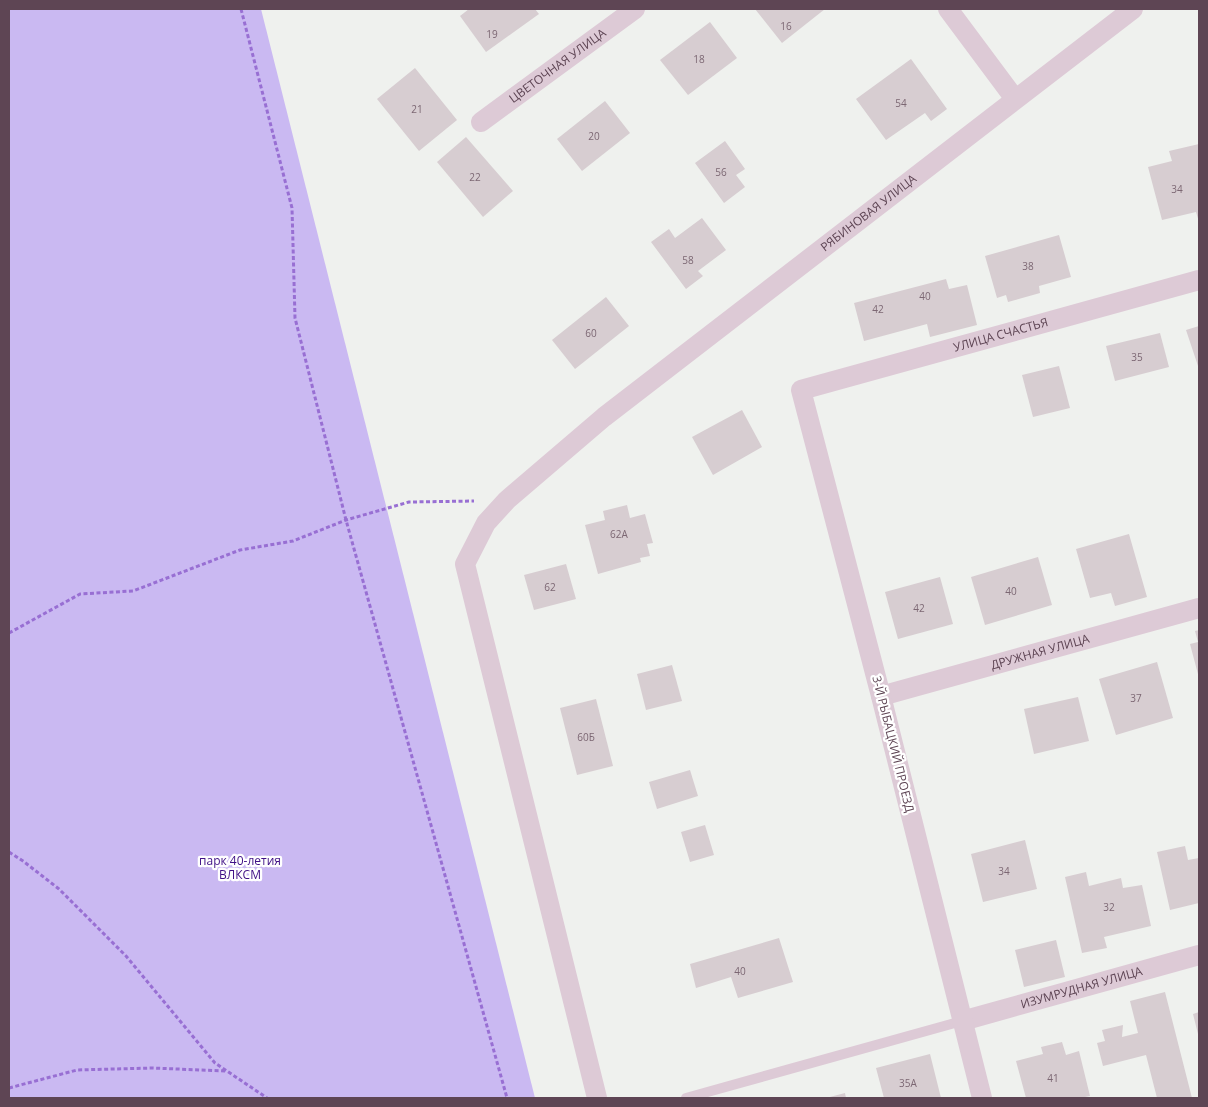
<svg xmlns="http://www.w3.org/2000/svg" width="1208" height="1107" font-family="'Open Sans',sans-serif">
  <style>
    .green { fill: #cab9f2 }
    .building { fill: #d7cdd1 }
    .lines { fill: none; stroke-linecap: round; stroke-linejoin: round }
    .path { stroke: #986fd3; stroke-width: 3; stroke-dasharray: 4 2.5; stroke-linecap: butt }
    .service { stroke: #ddcad6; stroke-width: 10 }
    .minor { stroke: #ddcad6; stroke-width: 20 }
    .labels { text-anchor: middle; stroke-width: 4.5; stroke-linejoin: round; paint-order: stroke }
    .number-label { font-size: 10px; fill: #7c6773 }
    .street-label { font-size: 12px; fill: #5e4554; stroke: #fff }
    .park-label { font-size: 12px; fill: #3f1085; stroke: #fff }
  </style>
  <rect width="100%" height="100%" fill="#eff1ee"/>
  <polygon class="green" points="9,9 261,9 535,1098 9,1098"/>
  <g class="building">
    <polygon points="469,9 535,9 539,14 486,52 460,16"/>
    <polygon points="755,9 825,9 782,43"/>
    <polygon points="710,22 737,58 688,95 660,60"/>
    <polygon points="911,59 947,109 931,121 925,113 886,140 856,99"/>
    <polygon points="415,68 457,120 419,151 377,99"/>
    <polygon points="605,101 630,133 582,171 557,139"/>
    <polygon points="466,137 513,191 483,217 437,162"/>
    <polygon points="725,141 745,169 736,175 745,187 724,203 695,163"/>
    <polygon points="1199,144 1199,222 1196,212 1162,220 1148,167 1172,161 1169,151"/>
    <polygon points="702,218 726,250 698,271 703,276 686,289 651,242 669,229 675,238"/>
    <polygon points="1059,235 1071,277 1039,286 1040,293 1008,302 1006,295 997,298 985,256"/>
    <polygon points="946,279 949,289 967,285 977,325 930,337 927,324 864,341 854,303"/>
    <polygon points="606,297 629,326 575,369 552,340"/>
    <polygon points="1199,326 1199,369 1186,330"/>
    <polygon points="1160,333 1169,367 1115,381 1106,346"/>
    <polygon points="1059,366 1070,408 1033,417 1022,375"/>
    <polygon points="742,410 762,447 713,475 692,437"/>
    <polygon points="627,505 630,518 645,514 653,543 647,544 650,556 640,558 641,562 598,574 585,525 605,520 603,511"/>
    <polygon points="1129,534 1147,597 1115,606 1111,593 1090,598 1076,549"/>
    <polygon points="1038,557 1052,605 985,625 971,577"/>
    <polygon points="566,564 576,599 534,610 524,575"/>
    <polygon points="940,577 953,624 898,639 885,592"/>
    <polygon points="1199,630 1199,678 1190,644 1198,642 1195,631"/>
    <polygon points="1157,662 1173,718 1116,735 1099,679"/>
    <polygon points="672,665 682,701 646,710 637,674"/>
    <polygon points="1078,697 1089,741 1034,754 1024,709"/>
    <polygon points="596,699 613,766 577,775 560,708"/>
    <polygon points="690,770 698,796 657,809 649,782"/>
    <polygon points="705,825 714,855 690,862 681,832"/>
    <polygon points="1025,840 1037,889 983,902 971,854"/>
    <polygon points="1185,846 1188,860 1199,858 1199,903 1170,910 1157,852"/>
    <polygon points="1086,872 1089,886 1121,878 1123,888 1142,885 1151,926 1104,937 1107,948 1082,953 1065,877"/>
    <polygon points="779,938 793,982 738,998 731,977 696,988 690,964"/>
    <polygon points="1056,940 1065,977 1024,987 1015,950"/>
    <polygon points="1165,992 1192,1098 1157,1098 1146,1055 1103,1066 1097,1043 1105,1041 1102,1030 1123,1025 1122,1037 1138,1033 1130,1001"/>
    <polygon points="1199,1012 1199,1038 1193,1014"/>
    <polygon points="1062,1042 1066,1055 1079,1051 1090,1096 1080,1098 1026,1098 1016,1061 1043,1054 1041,1047"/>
    <polygon points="930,1054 941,1098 884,1098 876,1068"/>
    <polygon points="845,1093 846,1098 826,1098"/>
  </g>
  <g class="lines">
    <g class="path">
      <polyline points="241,9 292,208 295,318 346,520 507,1098"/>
      <polyline points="9,633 80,594 133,591 240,550 293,541 346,520 409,502 474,501"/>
      <polyline points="9,852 23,861 59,889 126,956 215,1063 267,1098"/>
      <polyline points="9,1088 77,1070 152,1068 226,1071"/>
    </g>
    <polyline class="service" points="686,1098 962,1021"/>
    <g class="minor">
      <polyline points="948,9 1015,99"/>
      <path id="s1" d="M481 122 635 9"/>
      <path id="s2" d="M881 696 1199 608"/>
      <path id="s3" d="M962 1021 1199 955"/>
      <path id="s4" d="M597 1098 465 564 486 523 507 500 604 417 1133 9"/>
      <path id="s5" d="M982 1098 881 696 801 390 1199 280"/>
    </g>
  </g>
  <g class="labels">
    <g class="number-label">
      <text x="786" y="30">16</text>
      <text x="492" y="38">19</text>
      <text x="699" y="63">18</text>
      <text x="901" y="107">54</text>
      <text x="417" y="113">21</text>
      <text x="594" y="140">20</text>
      <text x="721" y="176">56</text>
      <text x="475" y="181">22</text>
      <text x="1177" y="193">34</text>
      <text x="688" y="264">58</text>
      <text x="1028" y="270">38</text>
      <text x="925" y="300">40</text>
      <text x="878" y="313">42</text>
      <text x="591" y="337">60</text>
      <text x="1137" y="361">35</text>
      <text x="619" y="538">62А</text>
      <text x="550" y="591">62</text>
      <text x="1011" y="595">40</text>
      <text x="919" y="612">42</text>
      <text x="1136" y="702">37</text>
      <text x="586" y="741">60Б</text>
      <text x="1004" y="875">34</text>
      <text x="1109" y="911">32</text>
      <text x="740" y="975">40</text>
      <text x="1053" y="1082">41</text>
      <text x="908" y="1087">35А</text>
    </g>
    <g class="street-label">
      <text dy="4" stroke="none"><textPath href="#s1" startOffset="95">ЦВЕТОЧНАЯ УЛИЦА</textPath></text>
      <text dy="4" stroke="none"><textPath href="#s4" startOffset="1089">РЯБИНОВАЯ УЛИЦА</textPath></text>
      <text dy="4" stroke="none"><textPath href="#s5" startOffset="938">УЛИЦА СЧАСТЬЯ</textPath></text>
      <text dy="4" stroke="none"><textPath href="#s2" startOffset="165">ДРУЖНАЯ УЛИЦА</textPath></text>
      <text transform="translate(893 744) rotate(76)" y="4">3-Й РЫБАЦКИЙ ПРОЕЗД</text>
      <text dy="4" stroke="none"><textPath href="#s3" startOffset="124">ИЗУМРУДНАЯ УЛИЦА</textPath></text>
    </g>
    <g class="park-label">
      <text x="240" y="865">парк 40-летия<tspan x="240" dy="14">ВЛКСМ</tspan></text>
    </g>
  </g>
  <rect width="1208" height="1107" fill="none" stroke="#5e4554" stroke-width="20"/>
</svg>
